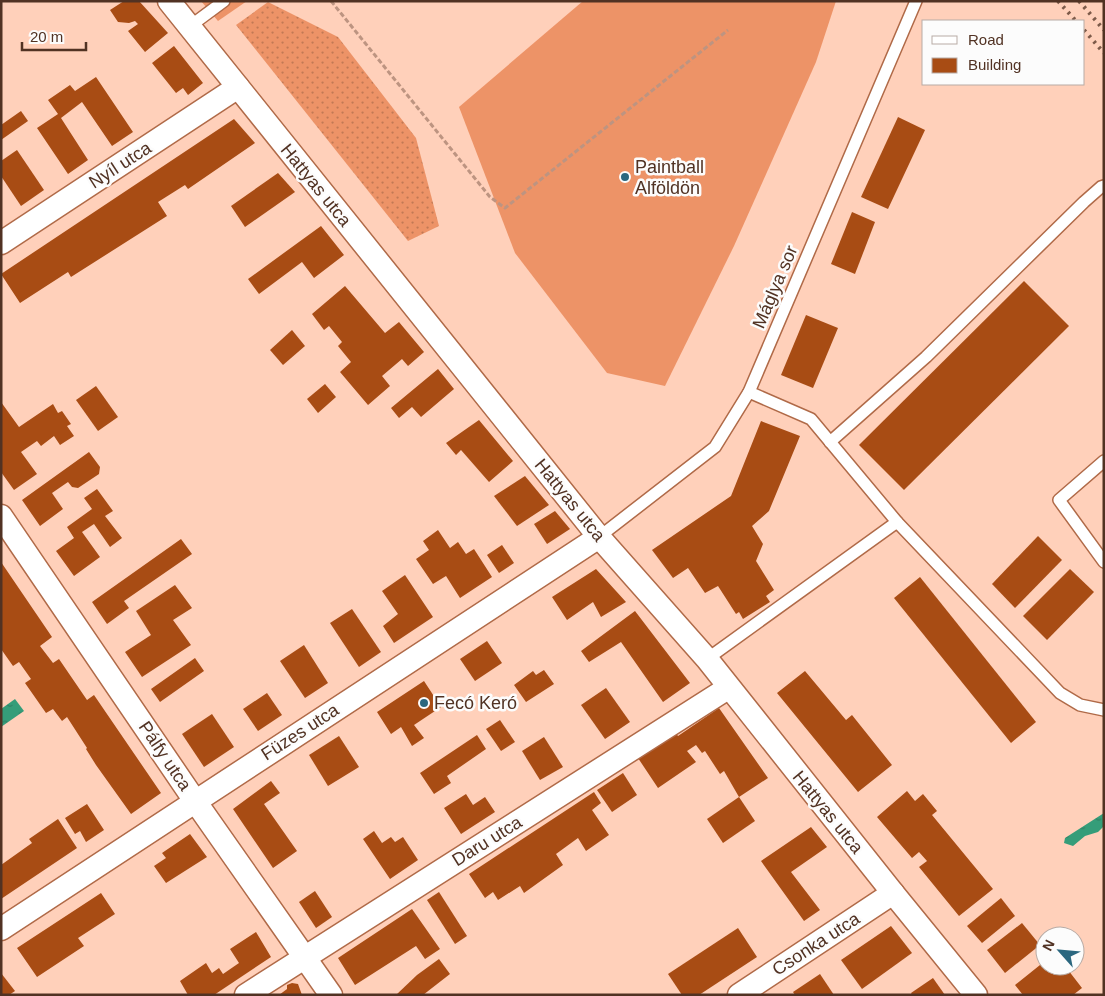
<svg xmlns="http://www.w3.org/2000/svg" width="1105" height="996" font-family="Helvetica,sans-serif">
  <style>
    .grass { fill: url(#grass-dots) }
    .pitch { fill: #ed9367 }
    .water { fill: url(#water-ripples) }
    .building { fill: #a84c14 }
    .lines { fill: none; stroke-linecap: round; stroke-linejoin: round }
    .service-casing { stroke: #b06a48; stroke-width: 14 }
    .minor-casing { stroke: #b06a48; stroke-width: 25 }
    .path { stroke: #bd9481; stroke-width: 3; stroke-dasharray: 5 2.5; stroke-linecap: butt }
    .service { stroke: #fff; stroke-width: 11 }
    .minor { stroke: #fff; stroke-width: 22 }
    .rail { stroke: #7d5a49; stroke-width: 4; stroke-dasharray: 2.5 5; stroke-linecap: butt }
    .poi-dot { fill: #2b677f; stroke: #fcfcfc; stroke-width: 2 }
    .labels { text-anchor: middle; stroke-width: 5; stroke-linejoin: round; paint-order: stroke }
    .street-label { font-size: 18px; fill: #513223; stroke: #fcfcfc }
    .poi-label { font-size: 18px; fill: #513223; stroke: #fcfcfc; text-anchor: start }
  </style>
  <defs>
    <pattern id="grass-dots" width="8" height="8" patternUnits="userSpaceOnUse" patternTransform="scale(1.25)"><rect width="8" height="8" fill="#ed9367"/><path d="M2 2h.1M6 6h.1" fill="none" stroke="#c27954" stroke-width="1.8" stroke-linecap="round"/></pattern>
    <pattern id="water-ripples" width="26" height="14" patternUnits="userSpaceOnUse" patternTransform="scale(1.25)"><rect width="26" height="14" fill="#359d79"/><path d="M2 4q2-2 4 0t4 0M15 11q2-2 4 0t4 0" fill="none" stroke="#2f8163"/></pattern>
  </defs>
  <rect width="100%" height="100%" fill="#ffd0ba"/>
  <polygon class="grass" points="268,2 338,37 416,138 439,226 408,241 236,25"/>
  <g class="pitch">
    <polygon points="201,1 247,1 218,21"/>
    <polygon points="583,1 836,1 816,62 734,246 665,386 607,373 515,253 459,107"/>
  </g>
  <g class="water">
    <polygon points="15,699 24,711 1,727 1,709"/>
    <polygon points="1104,813 1104,826 1098,832 1085,836 1073,846 1064,843 1065,838"/>
  </g>
  <g class="building">
    <polygon points="124,1 139,1 168,33 145,52 128,31 138,24 135,21 129,23 118,22 110,10"/>
    <polygon points="174,46 203,83 188,95 183,88 176,93 152,63"/>
    <polygon points="96,77 133,132 112,146 82,102 61,118 88,160 68,174 37,128 58,114 48,100 70,85 75,91"/>
    <polygon points="21,111 28,121 1,140 1,125"/>
    <polygon points="898,117 925,130 888,209 861,197"/>
    <polygon points="234,119 255,143 188,189 185,185 158,202 167,216 71,277 68,272 20,303 1,274"/>
    <polygon points="17,150 44,190 21,206 1,176 1,161"/>
    <polygon points="278,173 295,192 245,227 231,206"/>
    <polygon points="852,212 875,222 855,274 831,264"/>
    <polygon points="321,226 344,255 314,278 302,262 259,294 248,279"/>
    <polygon points="1024,281 1069,326 904,490 859,445"/>
    <polygon points="345,286 385,333 399,322 424,352 408,366 402,359 382,376 390,386 368,405 340,372 351,362 338,346 342,342 329,326 324,330 312,314"/>
    <polygon points="806,315 838,328 813,388 781,375"/>
    <polygon points="292,330 305,346 283,365 270,350"/>
    <polygon points="438,369 454,389 421,417 412,407 399,418 391,408"/>
    <polygon points="325,384 336,397 318,413 307,399"/>
    <polygon points="96,386 118,417 98,431 76,400"/>
    <polygon points="1,402 19,427 53,404 58,413 62,411 71,424 67,426 74,436 60,445 54,436 41,446 37,441 21,452 37,474 14,490 1,472"/>
    <polygon points="479,420 513,461 489,482 461,450 456,455 446,443"/>
    <polygon points="761,421 800,436 769,511 752,526 763,544 756,561 774,590 766,596 770,602 743,619 739,612 736,614 718,586 705,593 688,568 673,578 652,550 731,496"/>
    <polygon points="89,452 100,467 99,474 78,488 72,487 68,482 52,493 63,509 40,526 22,500"/>
    <polygon points="525,476 549,505 517,526 494,496"/>
    <polygon points="97,489 113,511 105,516 122,538 110,547 94,524 82,532 100,557 74,576 56,551 74,538 67,527 92,509 84,498"/>
    <polygon points="555,511 570,529 547,544 534,524"/>
    <polygon points="438,530 450,548 458,542 466,554 474,549 492,577 460,598 446,576 433,584 416,559 429,550 423,541"/>
    <polygon points="1038,536 1062,560 1015,608 992,584"/>
    <polygon points="181,539 192,554 124,601 129,608 107,624 92,602"/>
    <polygon points="502,545 514,563 499,573 487,555"/>
    <polygon points="1,562 52,637 40,646 53,663 59,659 87,700 94,695 161,793 131,814 96,765 86,749 87,748 67,717 62,721 53,709 46,713 25,683 31,679 19,662 13,666 1,649"/>
    <polygon points="596,569 626,602 601,617 593,602 567,620 552,597"/>
    <polygon points="1070,569 1094,592 1047,640 1023,616"/>
    <polygon points="405,575 433,617 394,643 383,626 398,614 382,591"/>
    <polygon points="920,577 1036,722 1011,743 894,598"/>
    <polygon points="175,585 192,608 173,620 191,645 142,677 125,652 151,635 136,611"/>
    <polygon points="352,609 381,652 359,667 330,623"/>
    <polygon points="635,611 690,683 663,702 621,642 589,662 581,651"/>
    <polygon points="487,641 502,663 475,681 460,659"/>
    <polygon points="304,645 328,683 305,698 280,661"/>
    <polygon points="195,658 204,671 160,702 151,689"/>
    <polygon points="544,670 554,684 526,702 514,685 533,671 536,675"/>
    <polygon points="805,671 846,720 852,715 892,765 858,792 777,693"/>
    <polygon points="424,681 441,707 414,725 424,738 412,746 401,727 391,734 377,712"/>
    <polygon points="606,688 630,722 605,739 581,705"/>
    <polygon points="267,693 282,715 258,731 243,709"/>
    <polygon points="719,708 768,778 739,797 724,771 720,774 705,751 702,753 696,745 687,751 696,762 658,788 638,758 675,732 678,736"/>
    <polygon points="212,714 234,747 204,767 182,734"/>
    <polygon points="500,720 515,742 501,751 486,729"/>
    <polygon points="477,735 486,749 447,776 451,783 434,794 420,773"/>
    <polygon points="339,736 359,767 328,786 309,755"/>
    <polygon points="544,737 563,767 540,780 522,751"/>
    <polygon points="623,773 637,795 612,812 597,790"/>
    <polygon points="271,781 280,793 264,804 297,851 273,868 233,809"/>
    <polygon points="907,791 915,801 923,794 937,811 932,815 993,889 959,916 919,867 927,861 919,852 912,858 877,817"/>
    <polygon points="594,792 601,803 592,810 609,835 586,851 578,838 556,854 563,865 524,893 520,886 498,900 493,892 485,898 469,874"/>
    <polygon points="466,794 473,805 485,797 495,812 461,834 444,808"/>
    <polygon points="739,797 755,821 723,843 707,819"/>
    <polygon points="87,804 104,830 86,842 80,831 75,834 65,818"/>
    <polygon points="58,819 77,848 1,899 1,865 32,843 29,839"/>
    <polygon points="811,827 827,847 791,872 820,910 804,921 761,861"/>
    <polygon points="374,831 382,843 391,837 395,842 403,837 418,860 390,879 363,839"/>
    <polygon points="190,834 207,857 166,883 154,866 166,858 162,853"/>
    <polygon points="315,891 332,917 316,928 299,902"/>
    <polygon points="439,892 467,936 455,944 427,900"/>
    <polygon points="101,893 115,914 78,938 84,946 37,977 17,948"/>
    <polygon points="1001,898 1015,916 982,943 967,926"/>
    <polygon points="412,909 440,949 425,959 416,946 355,985 338,958"/>
    <polygon points="1022,923 1040,945 1005,973 987,950"/>
    <polygon points="891,926 912,953 862,989 841,960"/>
    <polygon points="738,928 757,957 699,995 682,995 668,974"/>
    <polygon points="256,932 271,957 214,995 188,995 180,981 206,963 212,973 219,968 223,974 239,963 230,949"/>
    <polygon points="439,959 450,974 423,995 396,995 417,975"/>
    <polygon points="1045,961 1045,966 1065,966 1082,988 1073,995 1023,995 1015,985"/>
    <polygon points="1,973 15,991 9,995 1,995"/>
    <polygon points="820,974 834,995 795,995 793,992"/>
    <polygon points="933,978 945,995 912,995 911,993"/>
    <polygon points="292,983 298,984 302,995 279,995 287,989 287,985"/>
  </g>
  <g class="lines">
    <defs>
      <g id="service">
        <polyline points="189,27 224,1"/>
        <polyline points="749,392 811,419 897,522"/>
        <polyline points="830,442 926,357 1084,202 1101,187 1104,186"/>
        <polyline points="1104,461 1059,500 1104,562"/>
        <polyline points="599,537 715,447 749,392 916,1"/>
        <polyline points="707,659 897,522 1060,693 1080,705 1104,710"/>
      </g>
      <g id="minor">
        <polyline points="169,1 599,537 707,659 893,893 976,995"/>
        <polyline points="1,243 238,87"/>
        <polyline points="1,516 195,801 331,995"/>
        <polyline points="1,929 599,537"/>
        <polyline points="246,995 728,688"/>
        <polyline points="739,995 893,893"/>
      </g>
    </defs>
    <use href="#service" class="service-casing"/>
    <use href="#minor" class="minor-casing"/>
    <polyline class="path" points="331,1 490,197 505,208 728,30"/>
    <use href="#service" class="service"/>
    <use href="#minor" class="minor"/>
    <g class="rail">
      <polyline points="1058,1 1076,21"/>
      <polyline points="1079,1 1104,30"/>
      <polyline points="1084,30 1104,53"/>
    </g>
  </g>
  <g class="poi-dot">
    <circle cx="625" cy="177" r="5"/>
    <circle cx="424" cy="703" r="5"/>
  </g>
  <g class="labels">
    <g class="street-label">
      <text transform="translate(120 165) rotate(-33)" y="6">Nyíl utca</text>
      <text transform="translate(316 185) rotate(51)" y="6">Hattyas utca</text>
      <text transform="translate(775 287) rotate(-67)" y="6">Máglya sor</text>
      <text transform="translate(570 500) rotate(51)" y="6">Hattyas utca</text>
      <text transform="translate(300 732) rotate(-33)" y="6">Füzes utca</text>
      <text transform="translate(165 756) rotate(56)" y="6">Pálfy utca</text>
      <text transform="translate(828 812) rotate(51)" y="6">Hattyas utca</text>
      <text transform="translate(487 841) rotate(-32)" y="6">Daru utca</text>
      <text transform="translate(816 944) rotate(-33)" y="6">Csonka utca</text>
    </g>
    <g class="poi-label">
      <text x="635" y="173">Paintball<tspan x="635" dy="21">Alföldön</tspan></text>
      <text x="434" y="709">Fecó Keró</text>
    </g>
  </g>
  <rect width="1105" height="996" fill="none" stroke="#513223" stroke-width="5"/>
  <rect x="922" y="20" width="162" height="65" fill="#fcfcfc" stroke="#b8aba5"/>
  <rect x="932" y="36" width="25" height="8" fill="#ffffff" stroke="#b8aba5"/>
  <text x="968" y="45" font-size="15" fill="#513223">Road</text>
  <rect x="932" y="58" width="25" height="15" fill="#a84c14" stroke="#b8aba5"/>
  <text x="968" y="70" font-size="15" fill="#513223">Building</text>
  <g transform="translate(1060 951) rotate(297)"><circle r="24" fill="#fcfcfc" stroke="#b8aba5"/>
  <path d="M0-4L9 19L0 12L-9 19Z" fill="#2b677f"/>
  <text y="-8" font-size="14" font-weight="bold" text-anchor="middle" fill="#513223">N</text>
  </g>
  <path d="M22 42v8h64v-8" fill="none" stroke="#513223" stroke-width="2.5"/>
  <text x="30" y="42" font-size="15" fill="#513223" stroke="#fcfcfc" stroke-width="4" paint-order="stroke">20 m</text>
</svg>
